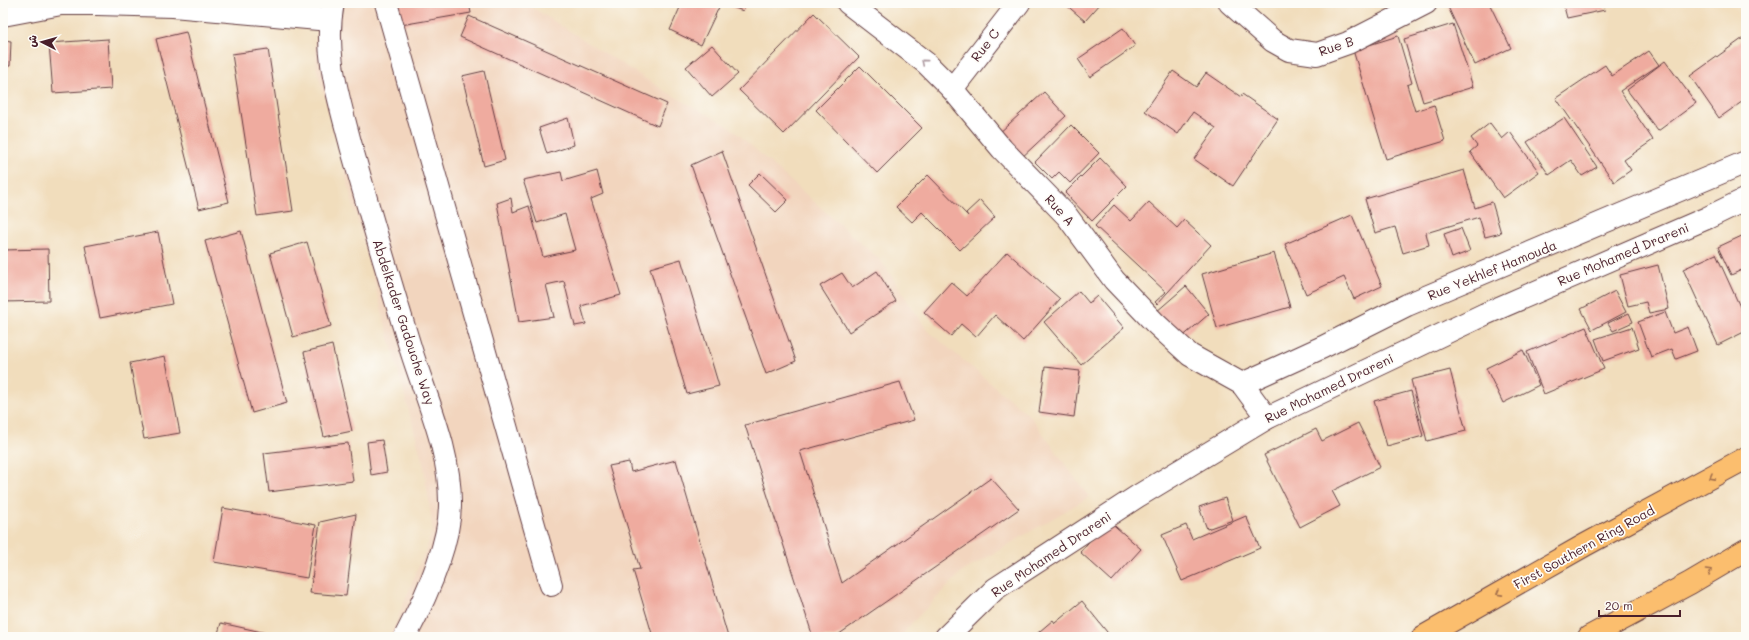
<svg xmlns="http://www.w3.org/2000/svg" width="1749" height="640" font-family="Mali,'Playpen Sans Arabic',sans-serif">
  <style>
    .built { fill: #f2d5be }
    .building { fill: #efab9f }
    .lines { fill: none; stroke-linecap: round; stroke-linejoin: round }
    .minor-casing { stroke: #633c41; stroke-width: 24 }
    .tertiary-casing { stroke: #633c41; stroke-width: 24 }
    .motorway-casing { stroke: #633c41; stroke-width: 24 }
    .minor { stroke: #fff; stroke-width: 22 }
    .tertiary { stroke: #fff; stroke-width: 22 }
    .motorway { stroke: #fbbe6e; stroke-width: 22 }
    .oneway { stroke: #ae9aa0 }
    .oneway2 { stroke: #a26e4c }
    .labels { text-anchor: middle; stroke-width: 3.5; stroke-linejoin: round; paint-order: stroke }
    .street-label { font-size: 13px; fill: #4a1f2b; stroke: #fdfcf7 }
  </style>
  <rect width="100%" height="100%" fill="#fdfcf7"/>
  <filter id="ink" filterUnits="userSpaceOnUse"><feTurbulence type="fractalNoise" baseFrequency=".025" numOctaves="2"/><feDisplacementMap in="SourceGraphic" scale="8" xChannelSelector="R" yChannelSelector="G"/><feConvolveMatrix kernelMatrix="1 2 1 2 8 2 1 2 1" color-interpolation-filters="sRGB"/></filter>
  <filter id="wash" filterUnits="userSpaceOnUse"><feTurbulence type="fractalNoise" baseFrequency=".012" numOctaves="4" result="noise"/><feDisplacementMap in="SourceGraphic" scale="16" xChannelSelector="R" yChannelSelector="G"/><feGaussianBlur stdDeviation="0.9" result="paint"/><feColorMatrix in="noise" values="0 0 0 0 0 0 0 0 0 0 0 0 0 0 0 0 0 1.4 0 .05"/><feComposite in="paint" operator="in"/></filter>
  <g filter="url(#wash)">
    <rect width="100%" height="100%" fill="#f1ddbc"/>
    <polygon class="built" points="338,3 525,3 665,91 730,127 882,262 927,330 1031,417 1089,497 962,572 909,626 901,637 390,637 433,531 424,467 317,70 315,45 319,8"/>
    <g id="blocks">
      <g class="building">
        <polygon points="250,3 301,3 298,11"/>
        <polygon points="392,3 469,3 471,13 395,26"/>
        <polygon points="682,3 746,3 743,11 721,3 701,45 670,30"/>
        <polygon points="1064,3 1101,3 1085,21"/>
        <polygon points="1456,3 1489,3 1511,48 1475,65 1448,7"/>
        <polygon points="1563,3 1603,3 1605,10 1567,18"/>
        <polygon points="814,13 859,57 784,134 739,90"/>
        <polygon points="469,16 667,104 658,126 460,37"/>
        <polygon points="1453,24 1473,87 1423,102 1404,39"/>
        <polygon points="1123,28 1135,46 1090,77 1078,59"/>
        <polygon points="186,32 229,202 199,209 156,39"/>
        <polygon points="1398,36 1412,83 1407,85 1415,111 1434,105 1445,141 1386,159 1353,50"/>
        <polygon points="1746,36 1746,99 1719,118 1690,76"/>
        <polygon points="108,39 111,89 53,93 49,43"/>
        <polygon points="3,40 11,41 10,66 3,66"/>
        <polygon points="712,45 738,74 712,97 686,67"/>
        <polygon points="268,49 293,211 257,216 232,54"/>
        <polygon points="1649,51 1659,65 1620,91 1653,140 1624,160 1631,170 1614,182 1556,98 1605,65 1612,76"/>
        <polygon points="1665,61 1696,103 1658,131 1627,90"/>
        <polygon points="860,66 922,128 877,173 816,110"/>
        <polygon points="484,71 505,160 484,166 462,76"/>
        <polygon points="1173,71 1196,87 1206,73 1241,97 1242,94 1278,119 1233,186 1194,159 1216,128 1193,112 1178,134 1145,111"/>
        <polygon points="1044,92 1066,116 1019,160 997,135"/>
        <polygon points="568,118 574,145 547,154 539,128"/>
        <polygon points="1564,118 1597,167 1582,176 1571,160 1549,175 1527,142"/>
        <polygon points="1490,123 1502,139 1510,132 1539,172 1503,198 1470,152 1477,146 1471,138"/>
        <polygon points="1071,125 1099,153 1070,183 1059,172 1052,179 1035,162"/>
        <polygon points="722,151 796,361 766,374 691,165"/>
        <polygon points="1100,158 1127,186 1092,221 1065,193"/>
        <polygon points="1464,170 1475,208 1492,202 1501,233 1485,237 1479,217 1426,233 1429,245 1403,253 1395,227 1375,233 1365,199"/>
        <polygon points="597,171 603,194 591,199 621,295 581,306 586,324 575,326 564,281 546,285 554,317 519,322 497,203 511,198 513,212 529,206 543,257 575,250 565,214 537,223 523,180 561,172 563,181"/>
        <polygon points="760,173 788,200 776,212 748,185"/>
        <polygon points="928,175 968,216 966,213 980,200 995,217 960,250 922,212 912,222 896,207"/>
        <polygon points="1149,202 1177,228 1184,220 1211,245 1157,304 1155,302 1166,292 1095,226 1114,205 1131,221"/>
        <polygon points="1352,215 1382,286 1354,299 1344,277 1306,294 1285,244"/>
        <polygon points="1461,228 1470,251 1452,258 1444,234"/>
        <polygon points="241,231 287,403 252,413 205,241"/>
        <polygon points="158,232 172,304 100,318 85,246"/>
        <polygon points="1746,234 1746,268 1731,275 1718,247"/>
        <polygon points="307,242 331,326 293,337 270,253"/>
        <polygon points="48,249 49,301 3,302 3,250"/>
        <polygon points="1007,252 1060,299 1023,341 995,315 976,337 961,324 951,336 924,312 951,282 967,296"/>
        <polygon points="1274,253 1290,307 1217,328 1202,274"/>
        <polygon points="1716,254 1746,320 1746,331 1718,345 1683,269"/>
        <polygon points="681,259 719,386 687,394 650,268"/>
        <polygon points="1658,265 1669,309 1649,313 1646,302 1628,306 1620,275"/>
        <polygon points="877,271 896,301 849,332 820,286 842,273 852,288"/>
        <polygon points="1186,286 1209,314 1180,339 1156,312"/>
        <polygon points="1079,291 1089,303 1097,296 1124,328 1081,365 1044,322"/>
        <polygon points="1615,291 1626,312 1592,330 1581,309"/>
        <polygon points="1665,312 1673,333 1688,327 1697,351 1676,359 1672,349 1651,357 1638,322"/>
        <polygon points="1629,313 1633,322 1613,331 1608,323"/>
        <polygon points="1586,327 1604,369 1544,394 1527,352"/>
        <polygon points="1632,327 1639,348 1603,361 1595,339"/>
        <polygon points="332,345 352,431 324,437 304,352"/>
        <polygon points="1523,350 1539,385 1503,403 1486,368"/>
        <polygon points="165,356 180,433 144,439 130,363"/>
        <polygon points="1045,367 1080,371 1074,417 1039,412"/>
        <polygon points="1450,370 1466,431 1427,441 1411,380"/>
        <polygon points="900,382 914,420 800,451 842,583 991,478 1019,509 835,637 813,637 745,425"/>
        <polygon points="1411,391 1423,436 1387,446 1374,401"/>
        <polygon points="1358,423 1380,467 1332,491 1340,506 1300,527 1264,455 1316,429 1322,441"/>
        <polygon points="382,440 387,472 371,475 367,442"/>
        <polygon points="348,443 353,481 269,492 264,453"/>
        <polygon points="676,460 728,637 653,637 633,570 640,569 609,466 629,462 631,472"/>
        <polygon points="1225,498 1233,520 1207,529 1199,507"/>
        <polygon points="223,508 316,525 307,578 214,562"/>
        <polygon points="356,514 346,596 310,593 320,522"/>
        <polygon points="1246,516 1260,548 1182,581 1162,535 1186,525 1192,539"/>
        <polygon points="1108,520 1141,549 1112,581 1080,552"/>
        <polygon points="1082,601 1111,637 1033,637 1053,620 1055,623"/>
        <polygon points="221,623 280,636 280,637 217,637"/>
      </g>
    </g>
  </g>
  <g filter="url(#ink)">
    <use href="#blocks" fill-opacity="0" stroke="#633c41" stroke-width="1"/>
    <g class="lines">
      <defs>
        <g id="minor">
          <polyline points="386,3 551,585"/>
          <polyline points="848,3 926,63 952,89 1002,149 1067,216 1114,280 1155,323 1190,355 1242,384 1267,418"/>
          <polyline points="1230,3 1273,41 1289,50 1317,54 1348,43 1426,3"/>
          <polyline points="3,15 61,4 97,4 173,6 329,20"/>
          <polyline points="952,89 1019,3"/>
          <polyline points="1242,384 1323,347 1407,305 1746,162"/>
        </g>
        <g id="tertiary">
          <path d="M333 3C323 52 339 99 351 146 370 214 390 282 411 350 427 401 451 451 450 506 449 548 424 601 405 637"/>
          <polyline points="946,637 995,589 1138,496 1267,418 1485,314 1707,218 1746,199"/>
        </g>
        <g id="motorway">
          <polyline points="1423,637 1585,545 1746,458"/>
          <polyline points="1589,637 1690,583 1746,550"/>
        </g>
      </defs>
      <use href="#minor" class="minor-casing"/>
      <use href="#tertiary" class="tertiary-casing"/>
      <use href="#motorway" class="motorway-casing"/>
      <use href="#minor" class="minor"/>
      <use href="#tertiary" class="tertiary"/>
      <use href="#motorway" class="motorway"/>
    </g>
    <defs><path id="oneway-chevron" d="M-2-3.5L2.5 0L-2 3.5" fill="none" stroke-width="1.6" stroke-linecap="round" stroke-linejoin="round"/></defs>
    <use class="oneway" href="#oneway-chevron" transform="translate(924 62) rotate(-140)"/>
    <g class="oneway2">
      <use href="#oneway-chevron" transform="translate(1712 477) rotate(151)"/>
      <use href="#oneway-chevron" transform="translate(1709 571) rotate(-31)"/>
      <use href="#oneway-chevron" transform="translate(1499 593) rotate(151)"/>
    </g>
  </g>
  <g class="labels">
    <g class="street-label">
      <text transform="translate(985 45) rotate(-52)" y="5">Rue C</text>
      <text transform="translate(1336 46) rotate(-19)" y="5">Rue B</text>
      <text transform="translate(1060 210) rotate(48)" y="5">Rue A</text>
      <text transform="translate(1623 254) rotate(-23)" y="5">Rue Mohamed Drareni</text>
      <text transform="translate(1492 270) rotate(-22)" y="5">Rue Yekhlef Hamouda</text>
      <text transform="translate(404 322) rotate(72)" y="5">Abdelkader Gadouche Way</text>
      <text transform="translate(1329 388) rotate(-26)" y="5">Rue Mohamed Drareni</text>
      <text transform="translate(1584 547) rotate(-29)" y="5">First Southern Ring Road</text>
      <text transform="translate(1051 554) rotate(-34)" y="5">Rue Mohamed Drareni</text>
    </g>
  </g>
  <rect width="1749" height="640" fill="none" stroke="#fdfcf7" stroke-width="16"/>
  <g transform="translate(42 42) rotate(276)" stroke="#fdfcf7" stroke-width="3" paint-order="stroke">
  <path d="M0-3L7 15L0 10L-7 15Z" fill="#4a1f2b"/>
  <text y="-6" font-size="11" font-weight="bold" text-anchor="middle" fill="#4a1f2b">ش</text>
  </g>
  <path d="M1599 610v6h81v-6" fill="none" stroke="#4a1f2b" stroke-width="2"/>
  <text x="1605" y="610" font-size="12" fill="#4a1f2b" stroke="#fdfcf7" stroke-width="3" paint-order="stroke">20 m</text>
</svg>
